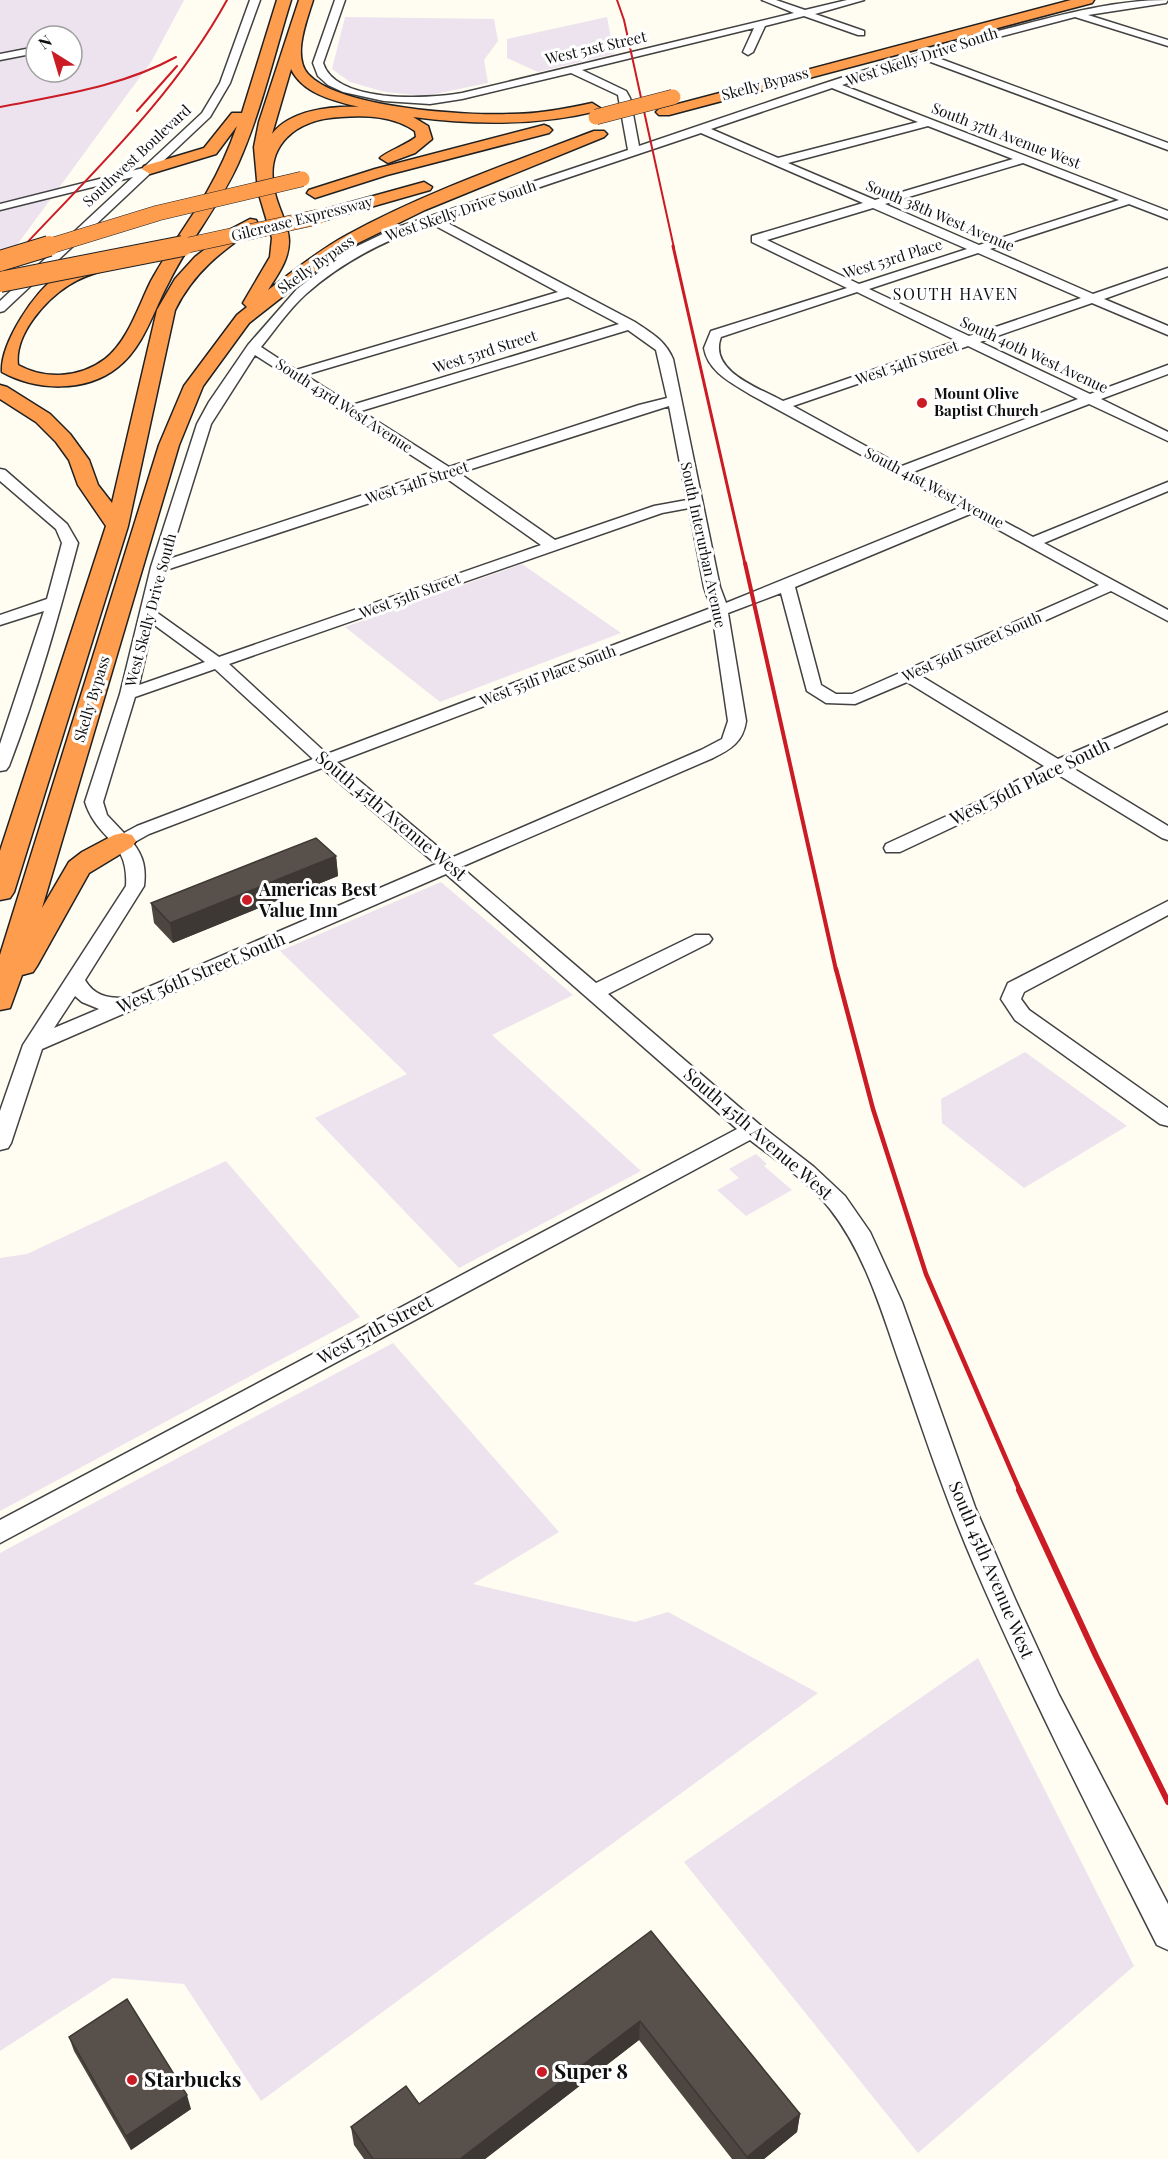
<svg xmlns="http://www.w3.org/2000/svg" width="1168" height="2159" font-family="'Playfair Display',serif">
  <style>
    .industrial { fill: #ede3ee; fill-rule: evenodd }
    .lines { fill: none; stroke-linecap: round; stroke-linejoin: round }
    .minor-casing { stroke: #424242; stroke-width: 3 }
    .highway-casing { stroke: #202020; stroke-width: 3 }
    .minor { fill: #fff; fill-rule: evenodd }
    .highway { fill: #ff9d4f; fill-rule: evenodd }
    .rail-far4 { stroke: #cb1b25; stroke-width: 2 }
    .rail-far3 { stroke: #cb1b25; stroke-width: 3 }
    .rail-far2 { stroke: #cb1b25; stroke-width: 4 }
    .rail-far1 { stroke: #cb1b25; stroke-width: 4.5 }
    .rail { stroke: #cb1b25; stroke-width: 6 }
    .highway-bridge-far1-casing { stroke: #202020; stroke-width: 16; stroke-linecap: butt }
    .highway-bridge-casing { stroke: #202020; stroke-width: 22; stroke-linecap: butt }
    .highway-bridge-far1 { stroke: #ff9d4f; stroke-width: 15 }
    .highway-bridge { stroke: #ff9d4f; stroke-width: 20 }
    .wall { fill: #4c4540 }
    .shaded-wall { fill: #3e3834 }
    .building { fill: #58504a; stroke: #3e3834; stroke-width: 1.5 }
    .poi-dot { fill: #cb1b25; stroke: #fff; stroke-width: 2 }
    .labels { text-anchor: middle; stroke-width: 6; stroke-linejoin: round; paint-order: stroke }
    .far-street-label { font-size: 15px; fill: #0f0f0f; stroke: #fff }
    .far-poi-label { font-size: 15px; font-weight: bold; fill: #0f0f0f; stroke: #fff; text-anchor: start }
    .far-neighbourhood-label { font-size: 16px; letter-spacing: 1.5px; fill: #0f0f0f; stroke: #fff }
    .street-label { font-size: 18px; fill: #0f0f0f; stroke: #fff }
    .poi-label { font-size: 18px; font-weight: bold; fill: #0f0f0f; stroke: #fff; text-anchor: start }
    .near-poi-label { font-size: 21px; font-weight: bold; fill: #0f0f0f; stroke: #fff; text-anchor: start }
  </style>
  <rect width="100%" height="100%" fill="#fffcf1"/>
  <g class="industrial">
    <path d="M0 0H184L151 62 14 249 0 252ZM36 36H72V72H36Z"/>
    <polygon points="345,17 494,19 498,41 484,60 488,83 425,96 385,92 350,82 332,69"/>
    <polygon points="607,17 614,54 538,72 507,58 507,39"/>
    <polygon points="522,564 621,633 440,702 345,627"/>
    <polygon points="441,882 573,995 492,1035 641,1171 459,1268 315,1118 407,1074 280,951"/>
    <polygon points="1025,1052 1127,1126 1024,1188 942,1123 941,1099"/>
    <polygon points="756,1154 767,1164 764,1166 792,1190 746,1216 717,1190 739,1178 729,1169"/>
    <polygon points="226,1161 360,1317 0,1511 0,1258 27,1254"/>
    <polygon points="393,1343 559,1532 473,1584 635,1622 668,1612 818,1693 261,2101 184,1984 113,1978 0,2051 0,1553"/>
    <polygon points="978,1658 1134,1966 918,2153 684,1862"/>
  </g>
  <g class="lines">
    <defs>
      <g id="minor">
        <polygon points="250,0 260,0 230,83 210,117 4,311 0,312 0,301 133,177 0,210 0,204 143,168 202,113 220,83"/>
        <path d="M335 0H345L323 63C336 104 428 99 462 93L794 13 762 0H776L805 10 847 0H864L815 14 864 31V35H858L804 16 765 26 753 52 748 55 743 52 754 28 582 70 626 91 630 98 639 146C758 106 877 63 998 31 1054 17 1110 0 1168 0L1166 3 1088 15 1168 40V46L1075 17 930 55 1168 143V150L920 58 842 85 1168 211V219L1129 204 990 249 1093 294 1168 268V276L1104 299 1168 326V335L1092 303 980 342 1090 394 1168 365V374L1101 399 1168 432V441L1089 404 913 472 1033 537 1168 482V491L1044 543 1168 610V621L1111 591 921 676 1058 759 1168 712V723L1071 767 1168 826V840L1162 838 1057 774 987 811 900 852H886L884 848 886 844 975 803 1044 766 907 682 855 704 826 703 807 691 781 593 728 613 746 721C743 742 731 749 713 758L461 867 596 983 695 935H709L712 939 709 943 608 994 760 1125 814 1167 845 1196 870 1232 902 1302 975 1507 1015 1599 1059 1695 1168 1904V1950L1157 1945C1094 1820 1030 1695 974 1565 946 1500 924 1434 901 1367 882 1313 866 1255 830 1209 809 1182 777 1161 750 1140L0 1543V1520L737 1129 446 874 42 1049 11 1143 8 1148 0 1150V1111L23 1045 126 886C129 839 98 842 85 802L120 694 151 567 197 424 209 402 248 345 297 289 345 252 395 228 628 150 618 95 571 73 462 99 430 104 384 101 343 92 328 85 318 76 313 63ZM832 88 918 122 778 158 711 129ZM928 126 1013 159 875 200 788 163ZM701 133 863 203 752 236V242L847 288 711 331 704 348C708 372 732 383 751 395L959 508 726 603 720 587 673 359C665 340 651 333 635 322L442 220ZM1023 163 1119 200 979 245 885 204ZM873 208 967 249 859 284 767 240ZM432 224 558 292 296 370 261 347C275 330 289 309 306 294 343 261 385 240 432 224ZM978 253 1081 298 969 336 869 289ZM857 292 957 341 783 401C759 388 708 371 721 337ZM568 297 619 324 352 405 305 375ZM628 330 656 350 667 398 639 405 449 467 361 411ZM968 346 1078 399 902 466 793 406ZM255 355 436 471 169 559 211 424ZM669 406 687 500 654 506 555 540 459 473ZM446 478 541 545 219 657 156 612 166 570ZM689 508 704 587 711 608 327 754 229 664 662 513ZM970 514 1099 585 852 694H836L821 685 795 587ZM713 619 728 721 722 739 701 750 451 858 337 762ZM153 624 205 662 139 685ZM215 669 313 759 137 826 124 833 107 815 103 802 135 697ZM322 768 436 864 123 998C106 998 94 995 85 980L144 886C146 869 144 857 133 843L149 834ZM75 996 82 1002 99 1009 54 1028Z"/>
        <polygon points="36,47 36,53 0,60 0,54"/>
        <path d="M0 469 5 470 67 524 78 543C58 618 37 693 9 766L6 770 0 771V744L44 611 0 625V615L47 599 62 543 56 529 0 481Z"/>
        <polygon points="1168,901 1168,915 1024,992 1021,999 1029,1010 1168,1108 1168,1126 1160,1124 1015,1020 1001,999 1008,983"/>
      </g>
      <g id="highway">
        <path d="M277 0H291C274 55 261 112 238 164 219 206 189 241 169 282 154 309 144 347 118 367 86 393 36 391 2 372 0 344 35 290 58 276 71 268 87 264 102 260L108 261 111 265 108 269C94 273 81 277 69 285 45 300 14 335 18 365 45 380 80 378 105 359 128 341 138 307 151 281 168 250 189 222 207 192 219 171 229 149 237 126L216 154 150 174 142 169 144 166 204 148 232 113H242Z"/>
        <path d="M299 0H313C307 20 292 56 308 74 338 108 466 116 511 114 538 114 565 109 592 103L600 108 597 111C536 126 475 125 413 117L428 126 432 139 415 153 388 163 380 158C386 152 406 145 416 137L415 131C393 116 367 115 341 117 296 119 263 145 275 193 278 208 289 225 289 241 289 260 278 274 268 290 294 271 319 250 347 235 426 192 511 163 594 131H604L607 134 604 137 425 210 358 243 314 272 249 323 203 386 179 445 42 908 69 862 82 852 114 835 123 833 132 835 136 841 132 847 89 873 37 966 33 972 22 975 10 1008 0 1010V955L159 445 184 386 237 315 247 307 243 303 270 257 272 238 258 191 254 147 259 122ZM291 69C303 94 335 101 359 107 331 106 290 110 272 134Z"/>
        <polygon points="1071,0 1094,0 1092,3 669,115 659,115 656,112 659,109"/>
        <polygon points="544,125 549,127 552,130 549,133 387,175 315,198 307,193 309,190 375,169"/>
        <polygon points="424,182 432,187 430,190 318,222 310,217 312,213"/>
        <path d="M250 219 256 220 258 224 256 228C222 250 193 273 175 310L128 526 14 892 10 898 0 900V851L106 526 78 485 69 460 56 442 36 422 0 399V385L7 387 50 414 70 434 89 460 98 485 112 503 157 310 175 279 195 257 231 229Z"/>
      </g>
    </defs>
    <use href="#minor" class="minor-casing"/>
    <use href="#highway" class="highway-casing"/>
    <use href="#minor" class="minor"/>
    <use href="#highway" class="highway"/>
    <g class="rail-far4">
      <polyline points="617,0 624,20 674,248"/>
      <path d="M0 107C60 95 121 87 176 57"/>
      <polyline points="137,111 177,66"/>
      <path d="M22 248C95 170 175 95 227 0"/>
    </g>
    <g class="rail-far3">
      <polyline points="673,246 745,564"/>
      <polyline points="0,270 23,246"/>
    </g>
    <polyline class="rail-far2" points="745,563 836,970"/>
    <polyline class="rail-far1" points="836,969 873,1109 926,1274 1020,1491"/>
    <polyline class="rail" points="1019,1490 1096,1656 1168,1802"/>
    <defs>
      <g id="highway-bridge-far1">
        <polyline points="596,117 673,97"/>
        <polyline points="44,248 158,213 302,179"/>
        <polyline points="175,248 318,217"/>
      </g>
      <g id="highway-bridge">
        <polyline points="0,261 49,246"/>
        <polyline points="0,282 183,246"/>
      </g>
    </defs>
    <use href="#highway-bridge-far1" class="highway-bridge-far1-casing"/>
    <use href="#highway-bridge" class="highway-bridge-casing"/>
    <use href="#highway-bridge-far1" class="highway-bridge-far1"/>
    <use href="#highway-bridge" class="highway-bridge"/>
  </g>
  <g class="wall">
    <polygon points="336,856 338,876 173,943 154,923 151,903"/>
    <polygon points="651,1931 800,2114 797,2132 764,2159 732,2159 639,2040 485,2159 364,2159 354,2145 351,2127 419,2104"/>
    <polygon points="69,2037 191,2109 131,2150 74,2051"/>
  </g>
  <g class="shaded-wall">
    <polygon points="336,856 338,876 173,943 170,923"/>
    <polygon points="640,2021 639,2040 485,2159 460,2159"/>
    <polygon points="187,2095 191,2109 131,2150 126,2136"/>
    <polygon points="800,2114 797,2132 764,2159 747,2159 747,2157"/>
  </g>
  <g class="building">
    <polygon points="316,838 336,856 170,923 151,903"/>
    <polygon points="651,1931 800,2114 747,2157 640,2021 460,2159 373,2159 351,2127 406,2086 419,2104"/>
    <polygon points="127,1999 187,2095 126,2136 69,2037"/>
  </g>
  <g class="poi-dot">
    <circle cx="922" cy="403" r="6"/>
    <circle cx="247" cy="900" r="6"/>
    <circle cx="542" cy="2072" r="6"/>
    <circle cx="132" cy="2080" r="6"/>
  </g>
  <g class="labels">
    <g class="far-street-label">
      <text transform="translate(596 48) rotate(-13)" y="5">West 51st Street</text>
      <text transform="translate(922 57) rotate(-18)" y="5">West Skelly Drive South</text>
      <text transform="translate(765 84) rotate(-15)" y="5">Skelly Bypass</text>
      <text transform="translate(1006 136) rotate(21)" y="5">South 37th Avenue West</text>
      <text transform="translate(137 156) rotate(-43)" y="5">Southwest Boulevard</text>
      <text transform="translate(461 211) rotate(-19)" y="5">West Skelly Drive South</text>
      <text transform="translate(940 216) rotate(23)" y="5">South 38th West Avenue</text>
      <text transform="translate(302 219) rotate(-14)" y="5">Gilcrease Expressway</text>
      <text transform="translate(893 259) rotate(-17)" y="5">West 53rd Place</text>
      <text transform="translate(316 265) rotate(-35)" y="5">Skelly Bypass</text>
      <text transform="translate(485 352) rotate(-18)" y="5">West 53rd Street</text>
      <text transform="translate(1034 355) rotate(25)" y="5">South 40th West Avenue</text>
      <text transform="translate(907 363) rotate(-19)" y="5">West 54th Street</text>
      <text transform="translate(344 406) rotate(33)" y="5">South 43rd West Avenue</text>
      <text transform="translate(417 483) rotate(-18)" y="5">West 54th Street</text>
      <text transform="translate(934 488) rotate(28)" y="5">South 41st West Avenue</text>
      <text transform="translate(703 545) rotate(78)" y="5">South Interurban Avenue</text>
      <text transform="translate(410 596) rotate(-20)" y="5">West 55th Street</text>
      <text transform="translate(151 610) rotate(-75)" y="5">West Skelly Drive South</text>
      <text transform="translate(972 647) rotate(-24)" y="5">West 56th Street South</text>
      <text transform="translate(548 676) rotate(-21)" y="5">West 55th Place South</text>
      <text transform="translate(92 699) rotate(-73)" y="5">Skelly Bypass</text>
    </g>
    <g class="far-poi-label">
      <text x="934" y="399">Mount Olive<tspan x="934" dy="17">Baptist Church</tspan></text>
    </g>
    <g class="far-neighbourhood-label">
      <text x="956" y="300">SOUTH HAVEN</text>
    </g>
    <g class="street-label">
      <text transform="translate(1030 782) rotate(-26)" y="6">West 56th Place South</text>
      <text transform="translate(391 816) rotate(40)" y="6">South 45th Avenue West</text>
      <text transform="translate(201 973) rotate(-23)" y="6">West 56th Street South</text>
      <text transform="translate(758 1134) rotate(41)" y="6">South 45th Avenue West</text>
      <text transform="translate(375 1330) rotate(-28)" y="6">West 57th Street</text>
      <text transform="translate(991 1570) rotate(67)" y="6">South 45th Avenue West</text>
    </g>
    <g class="poi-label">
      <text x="259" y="896">Americas Best<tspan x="259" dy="21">Value Inn</tspan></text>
    </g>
    <g class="near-poi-label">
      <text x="554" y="2079">Super 8</text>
      <text x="144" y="2087">Starbucks</text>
    </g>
  </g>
  <g transform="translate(54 54) rotate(323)"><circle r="28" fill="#ffffff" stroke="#9f9f9f" stroke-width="1.5"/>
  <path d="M0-4.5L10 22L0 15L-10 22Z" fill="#cb1b25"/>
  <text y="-9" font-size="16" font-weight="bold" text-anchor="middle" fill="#0f0f0f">N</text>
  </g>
</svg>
